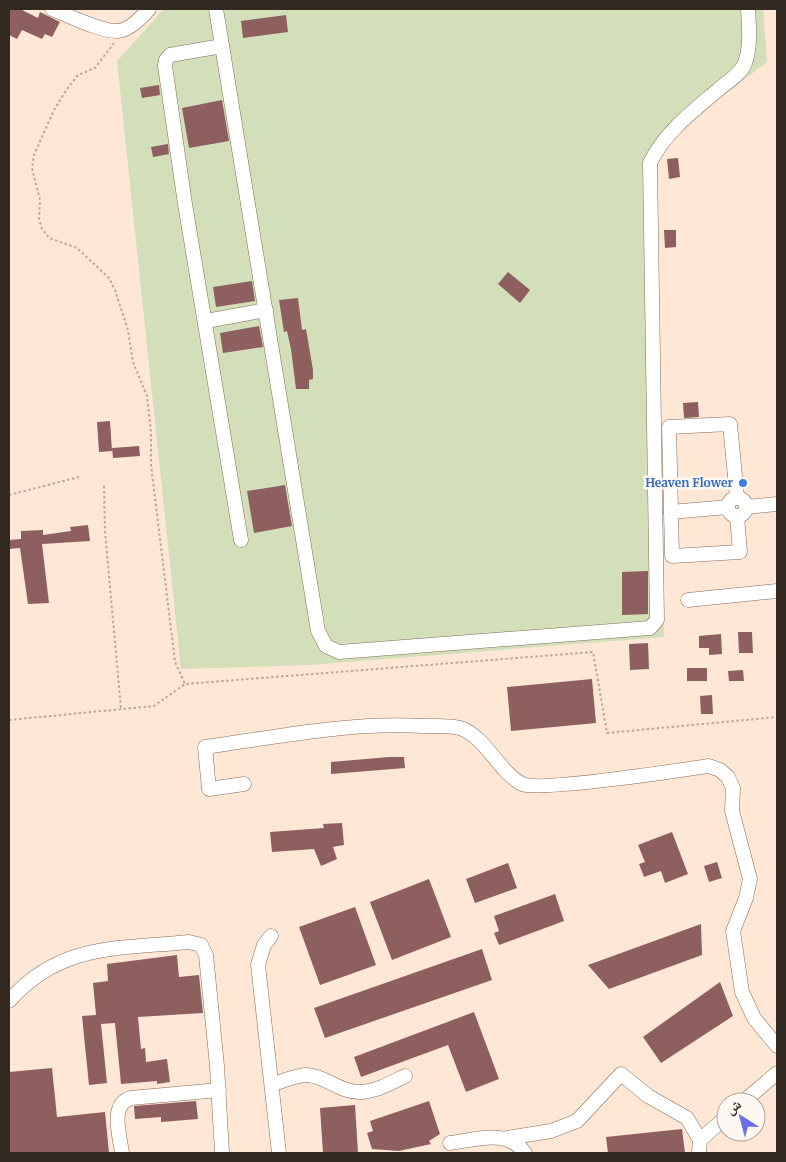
<svg xmlns="http://www.w3.org/2000/svg" width="786" height="1162" font-family="Merriweather,'Noto Naskh Arabic',serif">
  <style>
    .pitch { fill: #d3dfb8 }
    .building { fill: #8d5f5e }
    .lines { fill: none; stroke-linecap: round; stroke-linejoin: round }
    .minor-casing { stroke: #846b56; stroke-width: 15 }
    .path { stroke: #bba798; stroke-width: 2; stroke-dasharray: 2.5 2.5; stroke-linecap: butt }
    .minor { stroke: #fff; stroke-width: 14 }
    .shop-dot { fill: #3f7fe0; stroke: #fef8f3; stroke-width: 2 }
    .labels { text-anchor: middle; stroke-width: 5; stroke-linejoin: round; paint-order: stroke }
    .shop-label { font-size: 12px; font-weight: bold; fill: #366cbe; stroke: #fef8f3; text-anchor: end }
  </style>
  <rect width="100%" height="100%" fill="#ffe7d5"/>
  <polygon class="pitch" points="164,9 763,9 767,62 648,153 664,637 310,665 181,669 117,61"/>
  <g class="building">
    <polygon points="9,9 20,9 38,18 40,12 60,22 52,37 45,34 42,39 22,30 17,39 9,35"/>
    <polygon points="286,15 288,32 243,38 241,21"/>
    <polygon points="159,85 160,95 142,98 140,88"/>
    <polygon points="222,100 229,141 189,148 182,108"/>
    <polygon points="168,144 169,154 153,157 151,147"/>
    <polygon points="678,158 680,177 669,179 667,159"/>
    <polygon points="664,230 676,230 676,247 665,248"/>
    <polygon points="508,272 530,290 520,303 498,284"/>
    <polygon points="252,281 255,301 216,307 213,287"/>
    <polygon points="298,298 302,330 306,329 313,370 313,379 309,380 309,389 296,389 291,349 287,331 284,332 279,300"/>
    <polygon points="259,326 263,347 223,353 220,333"/>
    <polygon points="698,402 699,417 684,418 683,403"/>
    <polygon points="110,421 112,451 99,452 97,422"/>
    <polygon points="139,446 140,456 113,458 112,448"/>
    <polygon points="285,485 292,526 254,533 247,491"/>
    <polygon points="88,525 90,541 42,544 49,603 28,604 20,548 9,549 9,540 21,539 21,531 43,530 43,535 71,531 70,527"/>
    <polygon points="648,571 648,614 622,615 622,572"/>
    <polygon points="738,632 752,632 753,653 739,653"/>
    <polygon points="721,634 722,654 709,655 709,648 699,648 699,636"/>
    <polygon points="648,643 649,669 630,670 629,644"/>
    <rect x="687" y="668" width="20" height="13"/>
    <polygon points="743,670 744,681 729,681 728,671"/>
    <polygon points="592,679 596,723 511,731 507,687"/>
    <polygon points="712,695 713,714 701,714 700,696"/>
    <polygon points="389,757 404,757 405,768 331,774 331,762"/>
    <polygon points="342,823 344,845 333,847 337,859 321,866 314,849 272,852 270,832 324,828 323,824"/>
    <polygon points="672,832 688,874 665,883 661,871 644,877 639,864 645,862 638,845"/>
    <polygon points="717,862 722,878 709,882 704,866"/>
    <polygon points="508,863 517,888 475,903 466,879"/>
    <polygon points="429,879 451,937 392,960 370,902"/>
    <polygon points="555,894 564,921 499,945 494,933 499,931 494,916"/>
    <polygon points="355,907 376,965 320,985 299,927"/>
    <polygon points="701,924 702,955 609,989 588,965"/>
    <polygon points="482,949 492,980 325,1038 314,1008"/>
    <polygon points="177,955 179,977 199,975 203,1013 138,1017 141,1049 145,1048 146,1062 167,1059 170,1082 157,1084 157,1081 121,1084 115,1023 101,1024 107,1083 89,1085 82,1016 96,1015 93,983 108,981 107,964"/>
    <polygon points="720,982 733,1016 661,1063 643,1037"/>
    <polygon points="474,1012 499,1079 466,1092 448,1045 361,1077 354,1057"/>
    <polygon points="52,1068 57,1117 105,1112 109,1153 9,1153 9,1072"/>
    <polygon points="196,1101 198,1119 161,1122 161,1117 135,1119 134,1106"/>
    <polygon points="429,1101 440,1134 429,1141 431,1144 399,1151 372,1149 367,1133 373,1131 370,1121"/>
    <polygon points="355,1105 358,1153 323,1153 320,1108"/>
    <polygon points="682,1129 685,1153 608,1153 606,1137"/>
  </g>
  <g class="lines">
    <defs>
      <g id="minor">
        <path d="M52 9C68 15 101 32 118 31 130 30 142 17 149 9"/>
        <path d="M216 9 318 631 326 646 339 652 650 628 657 620 650 163C664 133 693 111 718 90 727 82 741 74 745 63 751 47 749 25 748 9"/>
        <polyline points="222,46 170,55 166,60 165,66 185,204 241,540"/>
        <polyline points="206,321 266,310"/>
        <circle cx="737" cy="507" r="9"/>
        <polyline points="728,507 671,512 669,427 730,424 737,497"/>
        <polyline points="746,507 777,504"/>
        <polyline points="671,512 672,556 740,552 737,516"/>
        <polyline points="688,600 777,591"/>
        <path d="M244 784 209 789 205 747C277 737 349 722 423 726 434 726 449 725 460 728 485 736 499 772 522 784 538 792 682 770 709 766L720 770 728 777 733 788 732 811 750 879 746 898 733 931 742 992 754 1018 777 1046"/>
        <polyline points="271,936 264,945 258,965 279,1153"/>
        <path d="M9 1001C60 943 118 949 189 942L201 945 206 955 217 1066 222 1153"/>
        <path d="M273 1084C284 1081 296 1075 307 1075 326 1076 341 1093 361 1092 377 1091 391 1083 405 1076"/>
        <polyline points="743,1102 777,1073"/>
        <polyline points="507,1138 551,1131 577,1121 621,1074 648,1096 687,1118 700,1140 726,1117"/>
        <path d="M450 1143C476 1140 507 1128 525 1153"/>
        <path d="M122 1153C120 1136 109 1104 131 1098L219 1090"/>
        <polyline points="699,1153 700,1140"/>
      </g>
    </defs>
    <use href="#minor" class="minor-casing"/>
    <g class="path">
      <polyline points="114,43 95,68 78,75 67,89 54,110 34,155 32,168 40,200 39,219 42,229 49,238 77,248 109,278 115,290 128,330 133,362 147,396 151,432 151,465 175,662 185,684"/>
      <polyline points="104,486 105,531 121,709"/>
      <polyline points="9,495 79,477"/>
      <polyline points="9,720 154,706 185,684 593,652 607,733 777,717"/>
    </g>
    <use href="#minor" class="minor"/>
  </g>
  <circle class="shop-dot" cx="743" cy="483" r="5"/>
  <g class="labels">
    <g class="shop-label">
      <text x="733" y="487">Heaven Flower</text>
    </g>
  </g>
  <rect width="786" height="1162" fill="none" stroke="#32281f" stroke-width="20"/>
  <g transform="translate(741 1117) rotate(324)"><circle r="24" fill="#fef8f3" stroke="#aca59e"/>
  <path d="M0-4L9 19L0 12L-9 19Z" fill="#6a6fe8"/>
  <text y="-8" font-size="14" font-weight="bold" text-anchor="middle" fill="#32281f">ش</text>
  </g>
</svg>
